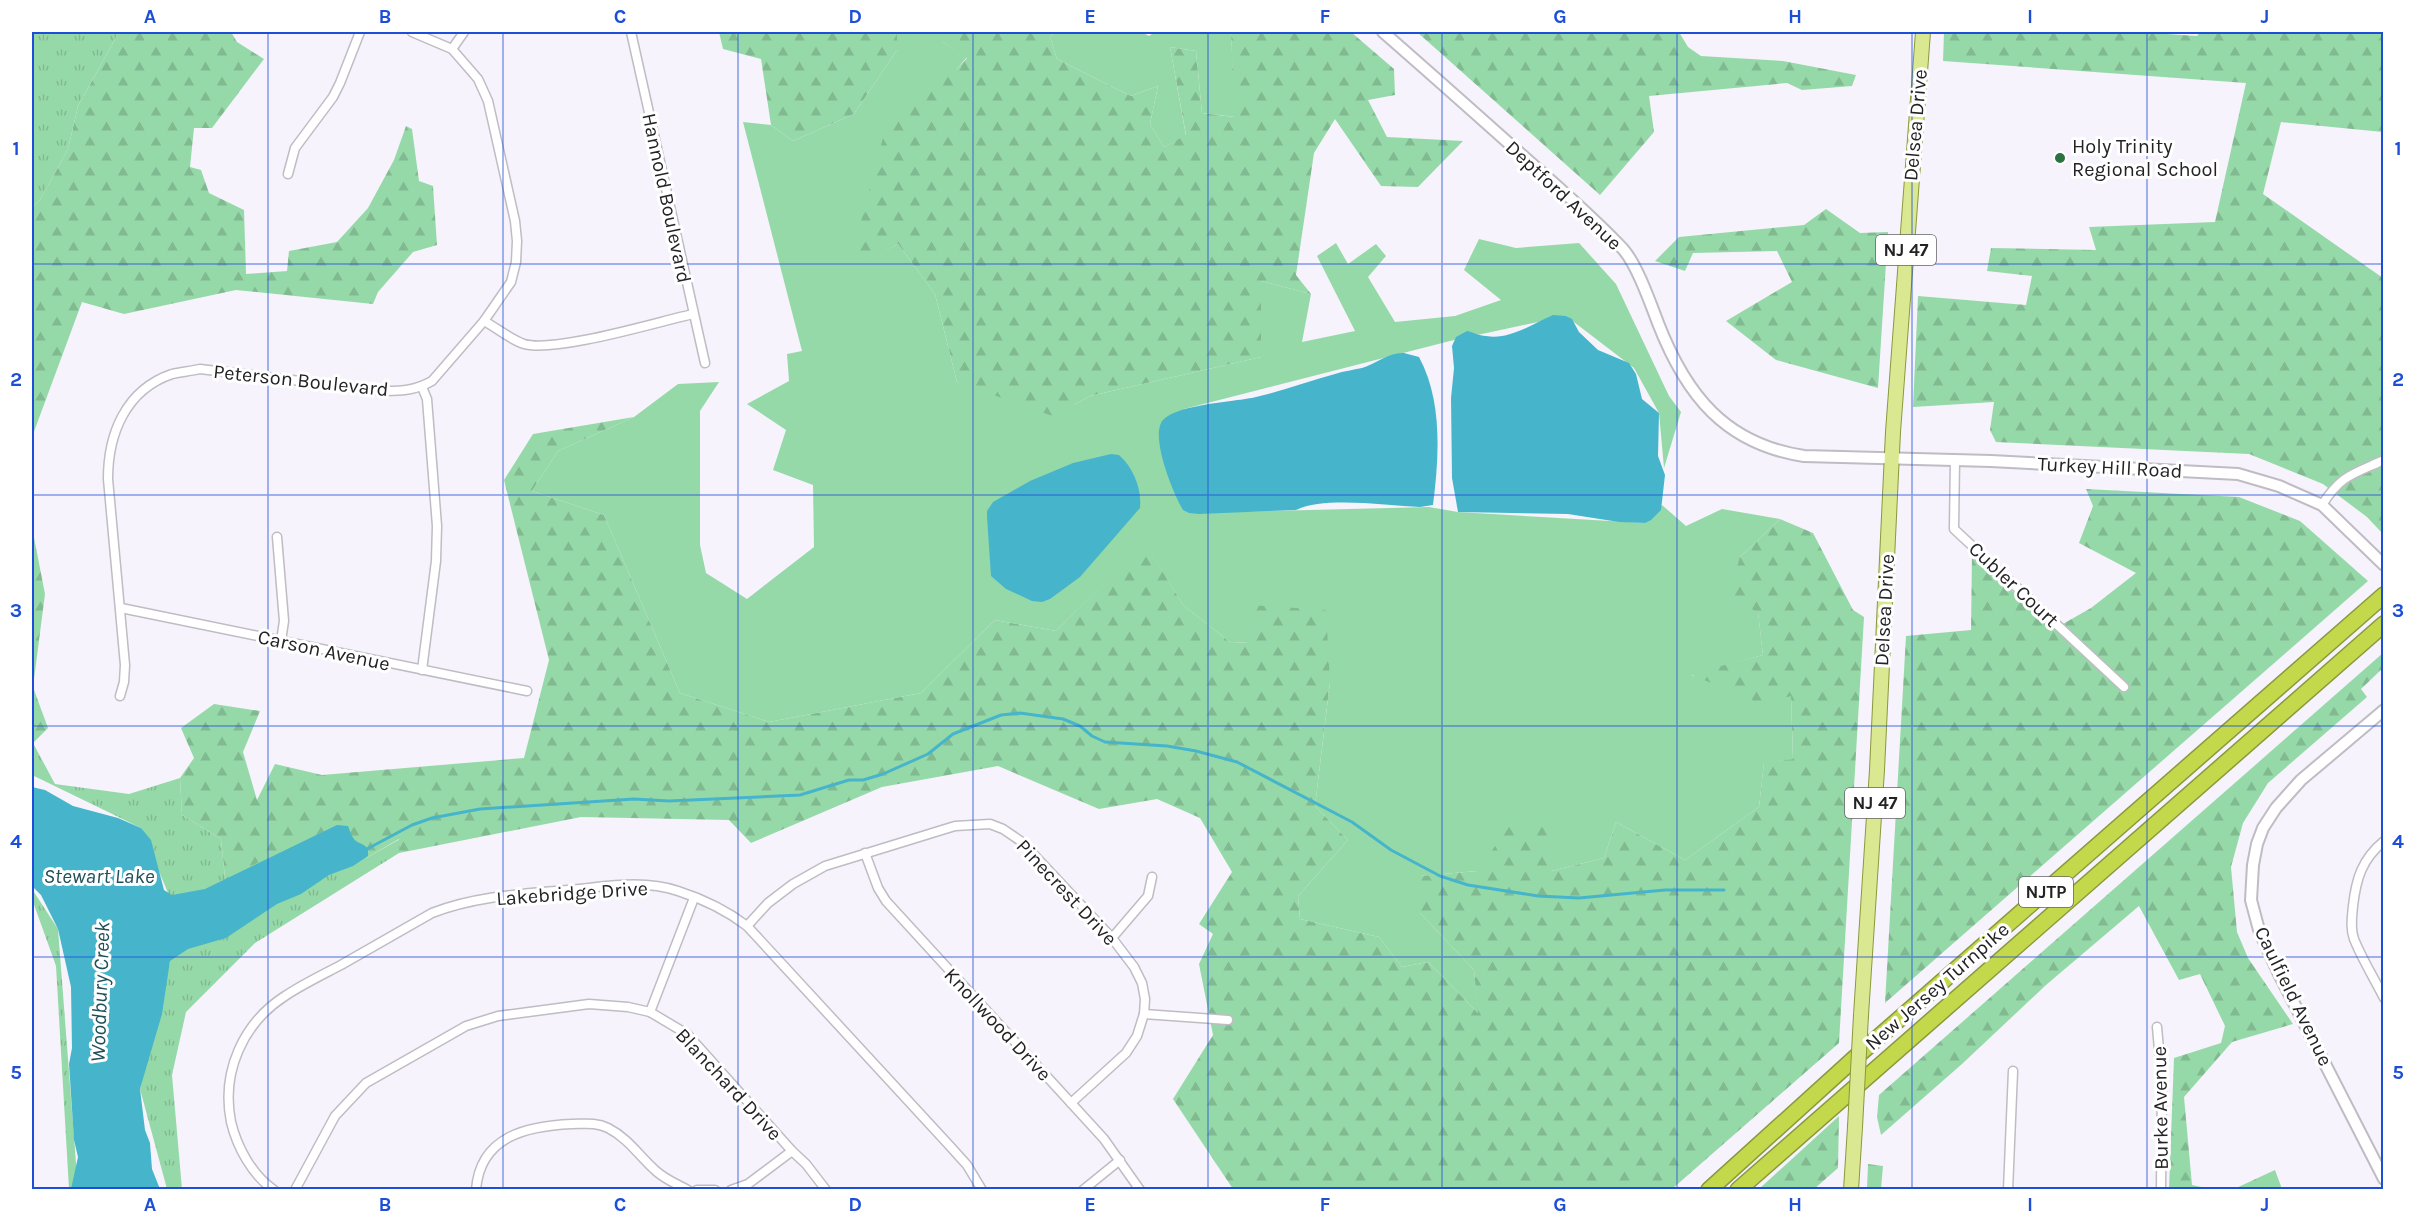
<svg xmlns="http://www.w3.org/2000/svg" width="2415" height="1221" font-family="Karla,sans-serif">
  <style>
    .green { fill: #96d9a8 }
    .forest { fill: url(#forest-firs) }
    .park { fill: url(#park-tufts) }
    .water { fill: #46b5cb }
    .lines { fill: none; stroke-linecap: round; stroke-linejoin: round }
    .stream { stroke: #46b5cb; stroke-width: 3 }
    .minor-casing { stroke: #bfbcc4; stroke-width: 11 }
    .tertiary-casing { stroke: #bfbcc4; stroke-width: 14 }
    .primary-casing { stroke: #8b983d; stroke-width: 16 }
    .motorway-casing { stroke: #8b983d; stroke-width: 18 }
    .minor { stroke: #fff; stroke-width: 8 }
    .tertiary { stroke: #fff; stroke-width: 10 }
    .primary { stroke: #dbe892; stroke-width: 14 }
    .motorway { stroke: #c3d84a; stroke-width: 15 }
    .primary-bridge-casing { stroke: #8b983d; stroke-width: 16; stroke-linecap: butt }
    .primary-bridge { stroke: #dbe892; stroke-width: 14 }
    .grid { fill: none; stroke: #1d4ed8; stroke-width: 1.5; stroke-opacity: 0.55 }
    .poi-dot { fill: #2a723f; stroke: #fff; stroke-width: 2 }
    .labels { text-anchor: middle; stroke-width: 6; stroke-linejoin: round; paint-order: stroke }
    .shield { fill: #fff; stroke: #656466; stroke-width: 1.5 }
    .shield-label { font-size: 18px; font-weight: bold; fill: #232225 }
    .street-label { font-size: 20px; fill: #232225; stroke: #fff }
    .poi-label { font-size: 20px; fill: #232225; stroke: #fff; text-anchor: start }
    .water-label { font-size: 21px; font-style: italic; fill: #20505a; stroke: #fff }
    .neatline { fill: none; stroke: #1d4ed8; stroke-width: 2 }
    .grid-label { font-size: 20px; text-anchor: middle; font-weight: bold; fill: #1d4ed8 }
  </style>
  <defs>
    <pattern id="forest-firs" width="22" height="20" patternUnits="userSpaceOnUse" patternTransform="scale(1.5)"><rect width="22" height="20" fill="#96d9a8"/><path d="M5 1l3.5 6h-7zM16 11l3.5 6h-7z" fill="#81ba90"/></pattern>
    <pattern id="park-tufts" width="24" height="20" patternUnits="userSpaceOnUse" patternTransform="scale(1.5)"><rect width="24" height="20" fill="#96d9a8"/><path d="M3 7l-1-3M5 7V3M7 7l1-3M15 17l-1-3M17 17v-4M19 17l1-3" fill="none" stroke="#81ba90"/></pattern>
  </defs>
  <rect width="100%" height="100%" fill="#f6f3fc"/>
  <g class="green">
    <polygon points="897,32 942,32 942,42 967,57 956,70 865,261 898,244 935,294 957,382 1074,405 1090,396 1261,357 1261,281 1311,294 1302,342 1355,331 1317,256 1336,243 1348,264 1376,244 1386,256 1368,277 1395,322 1455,316 1501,300 1464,270 1479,239 1516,248 1579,243 1616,284 1669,396 1681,412 1664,468 1659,413 1634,368 1566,316 1454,340 1184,409 1189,513 1429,507 1458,512 1645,523 1662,505 1686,526 1722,509 1780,519 1740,557 1758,612 1763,655 1691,675 1791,696 1793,759 1764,763 1759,807 1685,860 1616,822 1604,858 1551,871 1477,871 1420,876 1420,913 1474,970 1479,1014 1428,962 1402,967 1379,937 1300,919 1298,896 1348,840 1315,806 1330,682 1249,642 1231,643 1183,605 1145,543 1056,631 995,620 921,693 769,722 680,693 604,515 532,491 558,451 634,417 678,384 719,382 700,411 700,545 706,573 747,599 814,547 813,485 773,470 786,430 747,404 789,381 787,354 802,351 743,122 771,125 793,141 854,114 897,50"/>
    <polygon points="1055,32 1141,32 1149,36 1155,32 1231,32 1235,117 1202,113 1196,51 1170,47 1186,136 1164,147 1150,124 1158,86 1131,96 1057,59 1050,37"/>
  </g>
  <g class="forest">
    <polygon points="119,32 231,32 237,42 264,59 212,128 194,128 190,167 201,170 209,193 244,210 246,274 287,271 289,251 337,242 368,208 394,160 406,126 412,129 419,181 433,186 437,245 413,252 378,292 373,304 236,290 124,314 82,302 32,437 32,207 40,200 68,149 78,106"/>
    <polygon points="719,32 897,32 897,50 854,114 793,141 771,125 761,59 723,49"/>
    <polygon points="942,32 1055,32 1050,37 1057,59 1131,96 1158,86 1150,124 1164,147 1186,135 1170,47 1196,51 1202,113 1234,117 1231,32 1351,32 1394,69 1395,95 1368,100 1387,137 1463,141 1418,187 1381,186 1335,119 1314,153 1296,275 1311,294 1261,281 1261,357 1090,396 1074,405 1069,422 957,382 935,294 898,244 865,262 854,248 885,130 892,121 956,70 967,58 942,42"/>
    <polygon points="1417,32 1679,32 1688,47 1701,56 1783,61 1856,75 1852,86 1802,90 1787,83 1649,96 1654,132 1600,195"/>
    <polygon points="1944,32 2137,32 2197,36 2200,32 2383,32 2383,132 2281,122 2263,194 2383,278 2383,534 2367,517 2323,484 2249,454 1996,442 1990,430 1994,402 1913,407 1918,296 2026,305 2032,276 1987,271 1991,248 2096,250 2089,227 2215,222 2246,83 1943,61"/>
    <polygon points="1826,209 1860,233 1888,232 1878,388 1776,360 1726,321 1792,282 1777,251 1693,253 1685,271 1655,261 1679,237 1804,225"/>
    <polygon points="634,417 558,451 532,491 604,515 680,693 769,722 921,693 995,620 1056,631 1145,542 1183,605 1231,643 1249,642 1251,605 1326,610 1330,682 1315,806 1348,840 1298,896 1300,919 1379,937 1402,967 1428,962 1478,1013 1474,970 1420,913 1420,876 1477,871 1514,820 1546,827 1551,871 1604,858 1616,822 1685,860 1759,807 1764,762 1793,759 1791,696 1761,704 1690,674 1763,655 1758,613 1729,594 1740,557 1780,519 1813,533 1853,610 1864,617 1839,1043 1672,1189 1233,1189 1173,1099 1213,1035 1199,964 1213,934 1199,924 1232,872 1200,818 1157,799 1099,809 998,766 882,787 751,843 729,820 581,817 399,853 399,839 366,858 225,878 221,839 182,815 180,778 194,758 181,728 214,704 260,711 243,752 257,800 275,764 322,775 524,758 549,660 504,480 533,434"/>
    <polygon points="2086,489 2239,497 2300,521 2368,581 1885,1003 1906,636 1971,630 1972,554 2054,629 2091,608 2136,573 2079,543 2093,506"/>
    <polygon points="32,527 45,594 33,687 48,728 33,743"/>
    <polygon points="2383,653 2383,668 2361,689 2367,697 2268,783 2243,823 2231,867 2237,932 2248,958 2293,1024 2232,1042 2184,1097 2192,1185 2211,1189 2169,1189 2174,1058 2221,1043 2225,1026 2200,974 2179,980 2139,906 2046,985 1962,1064 1881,1135 1877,1117 1879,1095"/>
    <polygon points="1839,1116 1838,1168 1814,1189 1759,1189"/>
    <polygon points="1868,1164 1883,1166 1881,1189 1867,1189"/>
    <polygon points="2275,1170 2282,1189 2234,1189"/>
  </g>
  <g class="park">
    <polygon points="32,32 119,32 78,106 68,149 40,200 32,207"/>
    <polygon points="32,712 33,714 33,743 55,784 129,794 180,778 182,815 221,839 225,878 340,824 366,858 400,839 399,853 255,943 186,1012 172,1075 182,1189 167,1189 140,1089 170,961 168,893 141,828 32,775"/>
    <polygon points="32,889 58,929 78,1189 69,1189 56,966 32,899"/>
  </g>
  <g class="water">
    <path d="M1553 315 1566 316 1572 319 1579 332 1598 350 1629 363 1636 374 1642 399 1659 413 1658 456 1665 475 1661 510 1651 520 1645 523 1619 522 1568 514 1458 512 1452 478 1451 398 1454 368 1452 346 1456 337 1467 331C1473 332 1479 336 1486 336 1510 340 1532 324 1553 315Z"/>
    <path d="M1404 353 1419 357C1443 401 1439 458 1433 505L1420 507C1387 506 1326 496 1296 510L1199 514 1189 513 1183 510C1173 493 1152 441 1161 423 1171 404 1236 402 1256 397 1283 391 1308 381 1335 374 1344 371 1353 370 1362 368 1376 364 1389 352 1404 353Z"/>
    <path d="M1111 454 1119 455C1133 467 1142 489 1140 508L1080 577 1050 599 1042 602 1032 601 1006 589 991 576 987 517V511L993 502 1030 481 1073 463Z"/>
    <path d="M32 787 45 790 73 806 118 818 141 828 151 840 164 890 172 895 205 889 337 825 348 826C350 831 352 838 356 841 363 846 369 844 368 856L353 866 329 875 301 894 277 904 226 938 188 949 170 961 162 1014 140 1089 145 1130 150 1143 152 1169 160 1189H71L78 1157 74 1140 69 1064 72 1048 71 987 58 929 41 895 32 886Z"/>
  </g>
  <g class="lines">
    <polyline class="stream" points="367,849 412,825 432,818 480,809 634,799 669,801 800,795 849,780 863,780 883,774 928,754 953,734 1001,715 1020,713 1063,719 1080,726 1092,736 1105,742 1167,746 1196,751 1237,762 1352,822 1391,850 1440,876 1468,885 1538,896 1579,898 1665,890 1724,890"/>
    <defs>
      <g id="minor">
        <polyline points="631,32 705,363"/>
        <polyline points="452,49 464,32"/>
        <polyline points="288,174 295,148 333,97 340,83 360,32"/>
        <path d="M484 321C497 328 511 340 524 344 555 353 657 322 693 314"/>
        <polyline points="422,387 427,399 437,526 436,561 422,670"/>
        <polyline points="1955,460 1954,529 2124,687"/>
        <path d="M2322 505C2341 475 2353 474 2384 460"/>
        <polyline points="277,537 284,621 281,641"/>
        <polyline points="121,608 527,691"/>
        <path d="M120 696 124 682 125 665 108 479C108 435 125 390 172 374 181 372 191 371 200 369L385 391C403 391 416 390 432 381L484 321 511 282 516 262 517 241 515 221 488 101 478 79 452 49 412 32"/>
        <path d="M2384 841C2362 859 2356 879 2353 906 2352 917 2350 928 2354 939 2362 959 2374 978 2384 998"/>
        <polyline points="865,853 878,888 886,901 1104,1139 1140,1190"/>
        <polyline points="747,926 768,903 793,884 825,866 955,826 990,824 1003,829 1022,842 1112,938 1134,967 1142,983 1145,999 1144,1014 1137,1036 1126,1053 1071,1103"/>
        <polyline points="1112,938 1148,896 1152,877"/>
        <polyline points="650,1012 694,898"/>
        <polyline points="1144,1014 1228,1020"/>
        <polyline points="2157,1027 2162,1083 2161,1190"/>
        <path d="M274 1190C252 1175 237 1147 231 1122 221 1072 243 1023 285 996 303 984 322 975 341 965 371 948 402 930 432 913 476 896 522 894 568 890 604 887 642 879 678 891 703 899 726 910 747 926L948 1144 967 1165 982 1190"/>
        <polyline points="295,1190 335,1116 366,1083 466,1026 498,1016 589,1004 628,1007 650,1012 687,1034 792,1151 806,1164 826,1190"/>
        <path d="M476 1190C480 1136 527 1126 572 1124 584 1124 596 1122 608 1128 628 1138 640 1157 656 1171 666 1180 677 1184 688 1190"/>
        <polyline points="697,1190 715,1190"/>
        <polyline points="731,1190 748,1184 792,1151"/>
        <polyline points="1083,1190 1120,1160"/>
        <polyline points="2008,1190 2013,1071"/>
      </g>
      <g id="tertiary">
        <path d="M1383 32C1430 73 1476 114 1523 156 1557 186 1592 216 1623 249 1637 265 1650 302 1658 323 1686 395 1725 444 1804 456L1991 461 2238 474 2279 486 2322 505 2384 565"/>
        <polyline points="2384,710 2301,780 2276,808 2263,828 2257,844 2253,865 2251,900 2259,930 2279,974 2384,1179"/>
      </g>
      <g id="primary">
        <polyline points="1861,1015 1877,770 1893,432 1923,32"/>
        <polyline points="1851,1190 1855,1127"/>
      </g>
      <g id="motorway">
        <polyline points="1709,1190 1857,1056 2384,595"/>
        <polyline points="1738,1190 2384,624"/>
      </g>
    </defs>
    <use href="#minor" class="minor-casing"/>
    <use href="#tertiary" class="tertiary-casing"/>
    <use href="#primary" class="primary-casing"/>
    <use href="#motorway" class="motorway-casing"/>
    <use href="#minor" class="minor"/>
    <use href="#tertiary" class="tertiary"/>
    <use href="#primary" class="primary"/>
    <use href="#motorway" class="motorway"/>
    <defs>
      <polyline id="primary-bridge" points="1855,1127 1861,1015"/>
    </defs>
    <use href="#primary-bridge" class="primary-bridge-casing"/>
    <use href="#primary-bridge" class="primary-bridge"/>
  </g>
  <path class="grid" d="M268 32V1190M503 32V1190M738 32V1190M973 32V1190M1208 32V1190M1442 32V1190M1677 32V1190M1912 32V1190M2147 32V1190M32 264H2384M32 495H2384M32 726H2384M32 957H2384"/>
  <circle class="poi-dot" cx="2060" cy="158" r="6"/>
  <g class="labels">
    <g class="shield">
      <rect x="1876" y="235" width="60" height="30" rx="4.5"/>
      <rect x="1845" y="788" width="60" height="30" rx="4.5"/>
      <rect x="2019" y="877" width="54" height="30" rx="4.5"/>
    </g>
    <g class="shield-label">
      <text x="1906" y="256">NJ 47</text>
      <text x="1875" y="809">NJ 47</text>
      <text x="2046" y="898">NJTP</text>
    </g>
    <g class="street-label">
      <text transform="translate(1915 125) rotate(-85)" y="7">Delsea Drive</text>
      <text transform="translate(1564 195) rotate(43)" y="7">Deptford Avenue</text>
      <text transform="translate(667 198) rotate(78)" y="7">Hannold Boulevard</text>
      <text transform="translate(301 380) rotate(6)" y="7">Peterson Boulevard</text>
      <text transform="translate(2110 467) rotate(3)" y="7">Turkey Hill Road</text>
      <text transform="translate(2014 584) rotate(43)" y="7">Cubler Court</text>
      <text transform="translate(1884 610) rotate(-87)" y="7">Delsea Drive</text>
      <text transform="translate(324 650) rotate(12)" y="7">Carson Avenue</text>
      <text transform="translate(1067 892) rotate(47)" y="7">Pinecrest Drive</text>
      <text transform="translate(572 893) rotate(-4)" y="7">Lakebridge Drive</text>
      <text transform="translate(1937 986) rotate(-41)" y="7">New Jersey Turnpike</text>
      <text transform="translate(2294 996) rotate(64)" y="7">Caulfield Avenue</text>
      <text transform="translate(998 1024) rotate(47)" y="7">Knollwood Drive</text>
      <text transform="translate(729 1084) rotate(47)" y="7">Blanchard Drive</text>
      <text transform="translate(2160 1108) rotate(-91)" y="7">Burke Avenue</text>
    </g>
    <g class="poi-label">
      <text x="2072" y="153">Holy Trinity<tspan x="2072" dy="23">Regional School</tspan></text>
    </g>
    <g class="water-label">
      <text x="99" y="883">Stewart Lake</text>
      <text transform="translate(100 992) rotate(-88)" y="7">Woodbury Creek</text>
    </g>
  </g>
  <rect width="2415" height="1221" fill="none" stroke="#ffffff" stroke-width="66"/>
  <rect x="33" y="33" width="2349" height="1155" class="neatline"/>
  <g class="grid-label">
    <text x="150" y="23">A</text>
    <text x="385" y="23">B</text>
    <text x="620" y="23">C</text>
    <text x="855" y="23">D</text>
    <text x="1090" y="23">E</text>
    <text x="1325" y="23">F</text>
    <text x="1560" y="23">G</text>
    <text x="1795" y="23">H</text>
    <text x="2030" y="23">I</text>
    <text x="2265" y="23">J</text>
    <text x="16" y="155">1</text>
    <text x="2398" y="155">1</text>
    <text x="16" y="386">2</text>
    <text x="2398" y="386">2</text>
    <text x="16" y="617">3</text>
    <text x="2398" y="617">3</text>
    <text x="16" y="848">4</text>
    <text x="2398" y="848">4</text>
    <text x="16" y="1079">5</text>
    <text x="2398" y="1079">5</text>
    <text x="150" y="1211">A</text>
    <text x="385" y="1211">B</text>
    <text x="620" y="1211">C</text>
    <text x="855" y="1211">D</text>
    <text x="1090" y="1211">E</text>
    <text x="1325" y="1211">F</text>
    <text x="1560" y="1211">G</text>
    <text x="1795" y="1211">H</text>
    <text x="2030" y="1211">I</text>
    <text x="2265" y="1211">J</text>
  </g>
</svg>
